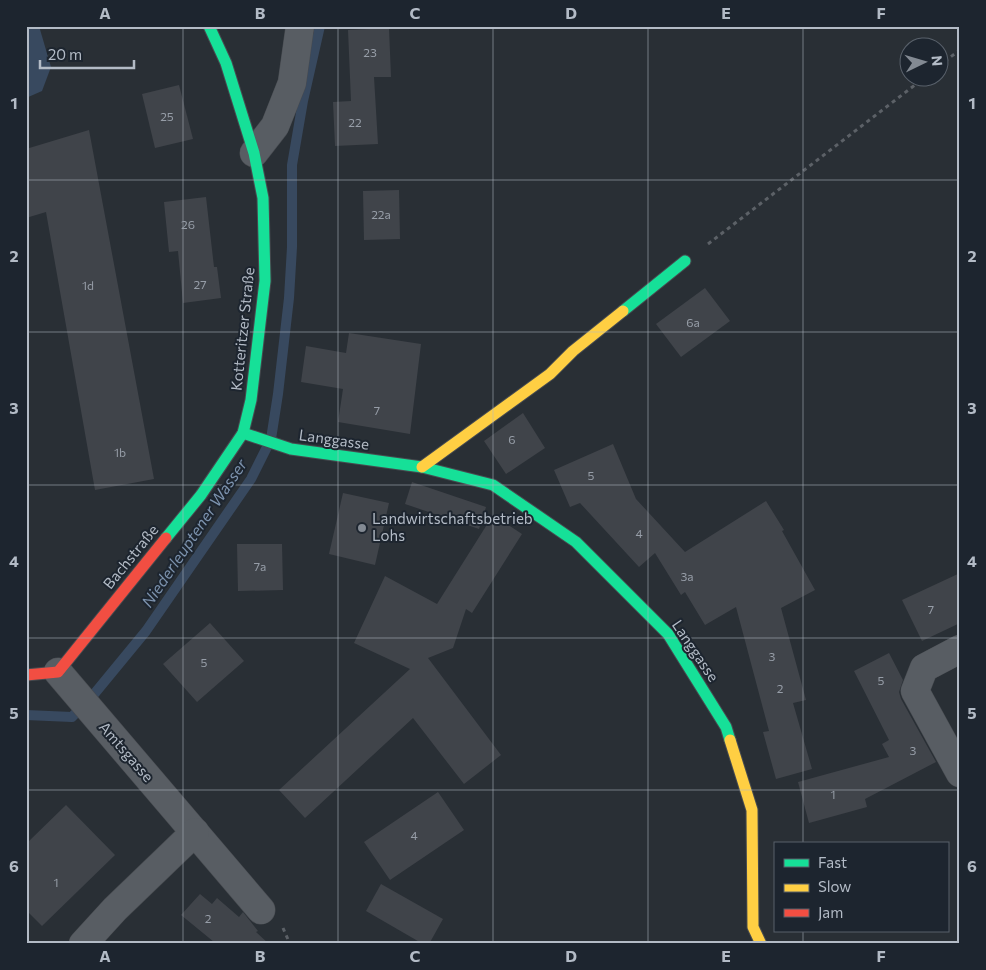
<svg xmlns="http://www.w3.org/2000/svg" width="986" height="970" font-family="Commissioner,sans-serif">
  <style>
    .water { fill: #38495f }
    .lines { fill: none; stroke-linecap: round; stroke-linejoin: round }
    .stream { stroke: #38495f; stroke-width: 10 }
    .building { fill: #40444a }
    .street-casing { stroke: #474b50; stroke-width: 29 }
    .fast-casing { stroke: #474b50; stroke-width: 13 }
    .slow-casing { stroke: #474b50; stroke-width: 13 }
    .jam-casing { stroke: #474b50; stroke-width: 13 }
    .path { stroke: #5c6167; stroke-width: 3; stroke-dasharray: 4 4; stroke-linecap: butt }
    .street { stroke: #585d63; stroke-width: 28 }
    .fast { stroke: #16e098; stroke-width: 11 }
    .slow { stroke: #ffcf43; stroke-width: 11 }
    .jam { stroke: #f24e42; stroke-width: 11 }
    .grid { fill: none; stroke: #b3bbc6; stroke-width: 1; stroke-opacity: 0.55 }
    .poi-dot { fill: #838a93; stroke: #1d252f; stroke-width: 2 }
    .labels { text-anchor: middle; stroke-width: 4; stroke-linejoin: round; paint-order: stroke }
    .number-label { font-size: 12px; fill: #969da7 }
    .street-label { font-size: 15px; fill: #b3bbc6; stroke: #1d252f }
    .poi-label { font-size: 15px; fill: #b3bbc6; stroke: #1d252f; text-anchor: start }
    .water-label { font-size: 16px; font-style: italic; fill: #7c92ad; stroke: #1d252f }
    .neatline { fill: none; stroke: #b3bbc6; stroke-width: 2 }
    .grid-label { font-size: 16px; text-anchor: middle; font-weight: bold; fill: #b3bbc6 }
  </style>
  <rect width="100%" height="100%" fill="#292f35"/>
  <polygon class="water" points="26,26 39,26 51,67 42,91 26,98"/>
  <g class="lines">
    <polyline class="stream" points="26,715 72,717 95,693 146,631 251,479 271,439 278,394 289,298 292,247 292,165 303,101 320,26"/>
  </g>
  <g class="building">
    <polygon points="389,28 391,77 374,77 378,144 335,146 333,102 351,101 348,30"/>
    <polygon points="179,85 193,139 155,148 142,94"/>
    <polygon points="89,130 154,479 95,490 46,212 26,218 26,149"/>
    <polygon points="399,190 400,239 364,240 363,191"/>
    <polygon points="206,197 214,267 217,267 221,298 183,303 178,251 169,252 164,202"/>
    <polygon points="705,288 730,321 681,357 656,324"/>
    <polygon points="349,333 421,344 410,434 338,422 343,389 301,382 306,346 346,353"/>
    <polygon points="523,413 545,448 506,474 484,441"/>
    <polygon points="613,444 636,499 685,552 766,501 784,530 782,531 815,590 781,608 806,700 793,703 812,769 776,779 763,732 769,731 736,607 705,625 685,592 681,595 655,553 639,567 580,503 570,507 554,470"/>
    <polygon points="412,482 486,507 479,529 405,504"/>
    <polygon points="343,493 389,503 375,565 329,554"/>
    <polygon points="493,515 522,534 472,613 466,609 453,648 428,658 501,755 464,784 413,718 305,818 279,790 410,669 354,643 385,576 437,604"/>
    <polygon points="237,544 282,544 283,590 238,591"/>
    <polygon points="960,573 960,623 922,641 902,600"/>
    <polygon points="210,623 244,661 197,702 163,664"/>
    <polygon points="889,653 903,680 899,692 901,699 936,762 865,799 867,807 809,823 798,782 889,757 882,744 889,740 854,671"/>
    <polygon points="438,792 464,830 390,880 364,842"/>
    <polygon points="66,805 115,855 42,926 26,910 26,844"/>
    <polygon points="381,884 443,919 429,944 423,944 366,911"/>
    <polygon points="200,894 212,904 217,898 239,917 243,912 258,931 256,932 269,944 213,944 214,942 181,915"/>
  </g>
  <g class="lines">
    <defs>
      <g id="street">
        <polyline points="254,153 275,126 292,83 300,26"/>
        <polyline points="960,649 924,668 915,691 960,773"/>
        <polyline points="58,672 261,910"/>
        <polyline points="83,944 115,909 195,832"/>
      </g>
      <g id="fast">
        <polyline points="623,311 685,261"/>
        <polyline points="243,433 291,449 422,467 493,485 576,542 668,634 726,727 730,740"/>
        <polyline points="166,538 201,495 243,433 251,400 265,281 263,198 254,153 226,63 209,26"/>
      </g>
      <g id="slow">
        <polyline points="422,467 550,374 573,351 623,311"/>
        <polyline points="730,740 752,810 753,927 761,944"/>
      </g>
      <polyline id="jam" points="26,675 58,672 166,538"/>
    </defs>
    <use href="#street" class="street-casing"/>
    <use href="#fast" class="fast-casing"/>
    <use href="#slow" class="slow-casing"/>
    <use href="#jam" class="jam-casing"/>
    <g class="path">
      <polyline points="938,66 960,50"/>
      <polyline points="708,244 924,78"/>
      <polyline points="283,928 290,944"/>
    </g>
    <use href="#street" class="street"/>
    <use href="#fast" class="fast"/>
    <use href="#slow" class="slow"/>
    <use href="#jam" class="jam"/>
  </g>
  <path class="grid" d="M183 26V944M338 26V944M493 26V944M648 26V944M803 26V844M26 180H960M26 332H960M26 485H960M26 638H960M26 790H960M803 931V944"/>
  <circle class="poi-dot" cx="362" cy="528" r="5"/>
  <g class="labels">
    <g class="number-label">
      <text x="370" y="57">23</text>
      <text x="167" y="121">25</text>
      <text x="355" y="127">22</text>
      <text x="381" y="219">22a</text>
      <text x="188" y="229">26</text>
      <text x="200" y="289">27</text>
      <text x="88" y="290">1d</text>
      <text x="693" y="327">6a</text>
      <text x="377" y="415">7</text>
      <text x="512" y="444">6</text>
      <text x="120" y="457">1b</text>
      <text x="591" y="480">5</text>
      <text x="639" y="538">4</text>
      <text x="260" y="571">7a</text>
      <text x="687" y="581">3a</text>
      <text x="931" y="614">7</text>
      <text x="772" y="661">3</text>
      <text x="204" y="667">5</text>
      <text x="881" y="685">5</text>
      <text x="780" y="693">2</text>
      <text x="913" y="755">3</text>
      <text x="833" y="799">1</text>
      <text x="414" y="840">4</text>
      <text x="56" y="887">1</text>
      <text x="208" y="923">2</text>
    </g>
    <g class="street-label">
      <text transform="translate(243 329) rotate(-84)" y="5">Kotteritzer Straße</text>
      <text transform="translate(334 440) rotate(8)" y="5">Langgasse</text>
      <text transform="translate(131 557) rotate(-51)" y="5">Bachstraße</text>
      <text transform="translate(695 651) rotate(56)" y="5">Langgasse</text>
      <text transform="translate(126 752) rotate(49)" y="5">Amtsgasse</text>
    </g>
    <g class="poi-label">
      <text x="372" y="524">Landwirtschaftsbetrieb<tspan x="372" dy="17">Lohs</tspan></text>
    </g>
    <g class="water-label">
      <text transform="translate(194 533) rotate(-56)" y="6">Niederleuptener Wasser</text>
    </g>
  </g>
  <rect width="986" height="970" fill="none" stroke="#1d252f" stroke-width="55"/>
  <rect x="774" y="842" width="175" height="90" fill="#1d252f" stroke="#59616b"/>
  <rect x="784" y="859" width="25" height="8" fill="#16e098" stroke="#59616b"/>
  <text x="818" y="868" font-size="15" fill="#b3bbc6">Fast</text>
  <rect x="784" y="884" width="25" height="8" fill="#ffcf43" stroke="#59616b"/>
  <text x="818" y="892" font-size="15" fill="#b3bbc6">Slow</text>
  <rect x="784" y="909" width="25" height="8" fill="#f24e42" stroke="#59616b"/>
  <text x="818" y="918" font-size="15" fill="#b3bbc6">Jam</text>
  <g transform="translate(924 62) rotate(85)"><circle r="24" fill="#1d252f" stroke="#59616b"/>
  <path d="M0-4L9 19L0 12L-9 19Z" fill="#838a93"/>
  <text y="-8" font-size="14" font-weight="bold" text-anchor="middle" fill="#b3bbc6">N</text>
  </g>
  <path d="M40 60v8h94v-8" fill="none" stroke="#b3bbc6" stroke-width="2.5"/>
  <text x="48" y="60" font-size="15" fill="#b3bbc6" stroke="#1d252f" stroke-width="4" paint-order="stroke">20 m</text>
  <rect x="28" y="28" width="930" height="914" class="neatline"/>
  <g class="grid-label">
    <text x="105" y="19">A</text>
    <text x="260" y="19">B</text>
    <text x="415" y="19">C</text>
    <text x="571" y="19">D</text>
    <text x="726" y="19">E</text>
    <text x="881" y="19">F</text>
    <text x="14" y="109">1</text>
    <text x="972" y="109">1</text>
    <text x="14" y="262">2</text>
    <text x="972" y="262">2</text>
    <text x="14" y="414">3</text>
    <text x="972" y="414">3</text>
    <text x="14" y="567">4</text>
    <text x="972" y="567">4</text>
    <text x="14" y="719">5</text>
    <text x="972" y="719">5</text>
    <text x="14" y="872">6</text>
    <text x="972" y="872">6</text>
    <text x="105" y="962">A</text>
    <text x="260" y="962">B</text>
    <text x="415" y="962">C</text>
    <text x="571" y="962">D</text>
    <text x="726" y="962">E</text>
    <text x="881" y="962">F</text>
  </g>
</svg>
